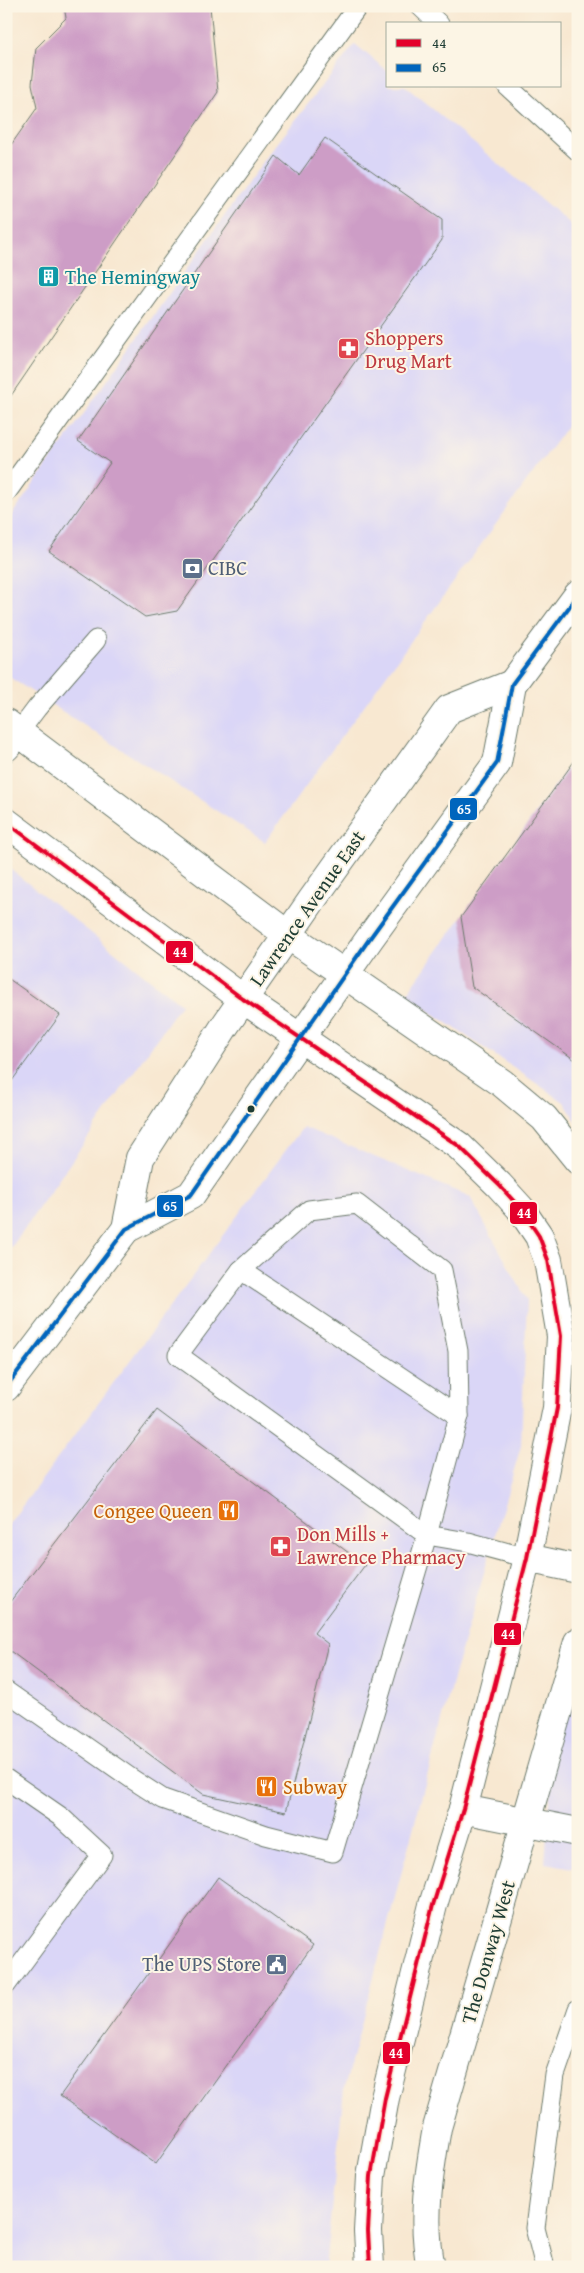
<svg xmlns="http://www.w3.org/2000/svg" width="584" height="2273" font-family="'Gentium Book Plus',serif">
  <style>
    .built { fill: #dad6f7 }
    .building { fill: #cd9dc6 }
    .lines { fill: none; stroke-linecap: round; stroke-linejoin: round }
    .lane-casing { stroke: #6b796b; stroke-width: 21 }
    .street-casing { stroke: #6b796b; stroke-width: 30 }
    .secondary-casing { stroke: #6b796b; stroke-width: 30 }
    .lane { stroke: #fff; stroke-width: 19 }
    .street { stroke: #fff; stroke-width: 28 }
    .secondary { stroke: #fff; stroke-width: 28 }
    .bus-1-casing { stroke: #fcf5e5; stroke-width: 8 }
    .bus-2-casing { stroke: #fcf5e5; stroke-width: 8 }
    .bus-1 { stroke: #e4002b; stroke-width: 4 }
    .bus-2 { stroke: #0065bd; stroke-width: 4 }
    .bus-dot { fill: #1f3d34; stroke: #fcf5e5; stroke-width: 2 }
    .labels { text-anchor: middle; stroke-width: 4; stroke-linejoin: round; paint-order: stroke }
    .culture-label { font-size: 20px; fill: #0d838f; stroke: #fcf5e5; text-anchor: start }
    .health-label { font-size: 20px; fill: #be3a42; stroke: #fcf5e5; text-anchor: start }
    .service-label { font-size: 20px; fill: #4e5e75; stroke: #fcf5e5; text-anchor: start }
    .street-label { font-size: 20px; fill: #1f3d34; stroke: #fcf5e5 }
    .food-label { font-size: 20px; fill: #c56008; stroke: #fcf5e5; text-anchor: end }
    .line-badge { stroke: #fcf5e5; stroke-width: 2 }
    .badge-label { font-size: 14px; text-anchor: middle; font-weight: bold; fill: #fff }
  </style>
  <rect width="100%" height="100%" fill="#fcf5e5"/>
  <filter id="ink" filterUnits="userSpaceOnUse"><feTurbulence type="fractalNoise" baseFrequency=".02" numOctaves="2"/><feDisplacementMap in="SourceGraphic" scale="10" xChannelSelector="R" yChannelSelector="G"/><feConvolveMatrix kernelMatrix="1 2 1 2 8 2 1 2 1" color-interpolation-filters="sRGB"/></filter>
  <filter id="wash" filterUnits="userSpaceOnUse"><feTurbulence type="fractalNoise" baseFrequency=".0096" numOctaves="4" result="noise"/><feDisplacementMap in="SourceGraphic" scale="20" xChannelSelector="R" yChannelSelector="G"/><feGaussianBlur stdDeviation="1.12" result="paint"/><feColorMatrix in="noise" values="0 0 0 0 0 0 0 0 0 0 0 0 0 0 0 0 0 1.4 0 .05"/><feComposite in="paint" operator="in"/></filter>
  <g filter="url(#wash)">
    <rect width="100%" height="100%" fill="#f8e8d1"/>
    <g class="built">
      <polygon points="355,44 388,72 388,86 405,86 578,230 578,411 265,842 6,675 6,523 265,159"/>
      <polygon points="578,753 578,1124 564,1102 406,995"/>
      <polygon points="6,866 181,1004 6,1255"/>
      <polygon points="303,1127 470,1197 527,1300 521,1446 454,1675 344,2089 325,2267 6,2267 6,1528"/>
      <polygon points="578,1637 578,1869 545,1863 554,1729"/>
    </g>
    <g id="blocks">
      <g class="building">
        <polygon points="64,6 210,6 218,92 6,403 6,152 37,108 32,84 36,48 66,18"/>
        <polygon points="325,138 442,220 442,240 177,611 145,617 49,551 110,463 78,441 276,156 299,175"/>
        <polygon points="578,756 578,1062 472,987 461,917"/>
        <polygon points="6,977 60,1015 6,1089"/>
        <polygon points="157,1410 365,1565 314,1633 328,1644 286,1812 203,1794 6,1648 6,1607"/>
        <polygon points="218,1877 313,1945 156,2164 60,2096"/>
      </g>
    </g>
  </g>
  <g filter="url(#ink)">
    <use href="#blocks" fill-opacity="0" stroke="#6b796b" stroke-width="1"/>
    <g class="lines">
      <defs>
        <g id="lane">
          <polyline points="420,6 439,24"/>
          <polyline points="507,86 578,151"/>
          <polyline points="6,493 358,6"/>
          <polyline points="19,732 37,708 96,640"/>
          <polyline points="241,1270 459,1416"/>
          <polyline points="6,1691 132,1779 163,1799 266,1835 333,1852 427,1535 459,1416 458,1351 442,1270 357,1204 309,1210 241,1270 178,1355 427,1535 468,1542 527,1558"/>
          <polyline points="6,1779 61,1817 102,1855 6,1985"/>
          <polyline points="545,2267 535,2228 555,2075 578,2009"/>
        </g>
        <g id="street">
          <polyline points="6,747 19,732"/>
          <polyline points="463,1809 578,1832"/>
        </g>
        <g id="secondary">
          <polyline points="6,723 288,935 502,1083 544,1118 578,1160"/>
          <polyline points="6,822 243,999 459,1146 499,1185 520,1208 539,1236 548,1260 561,1336 557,1408 527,1558 463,1809 433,1905 385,2098 371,2176 368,2231 370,2267"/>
          <polyline points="126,1229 140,1158 226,1024 312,900 449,709 512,684"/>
          <polyline points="6,1387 126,1229 191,1195 370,938 497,763 512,684 578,595"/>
          <polyline points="527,1558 578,1569"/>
          <path d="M431 2267C421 2221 429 2173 437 2128L578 1642"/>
        </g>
      </defs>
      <use href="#lane" class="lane-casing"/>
      <use href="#street" class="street-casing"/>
      <use href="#secondary" class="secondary-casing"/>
      <use href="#lane" class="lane"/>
      <use href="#street" class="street"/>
      <use href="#secondary" class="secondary"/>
      <defs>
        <polyline id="bus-1" points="6,822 243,999 459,1146 499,1185 520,1208 539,1236 548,1260 561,1336 557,1408 527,1558 463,1809 433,1905 385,2098 371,2176 368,2231 370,2267"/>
        <polyline id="bus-2" points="6,1387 126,1229 191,1195 370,938 497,763 512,684 578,595"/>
      </defs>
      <use href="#bus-1" class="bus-1-casing"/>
      <use href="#bus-2" class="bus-2-casing"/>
      <use href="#bus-1" class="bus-1"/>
      <use href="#bus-2" class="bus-2"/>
    </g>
  </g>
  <defs>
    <symbol id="building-square" viewBox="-11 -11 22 22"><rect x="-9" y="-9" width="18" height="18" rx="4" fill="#0f9aa8" stroke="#fcf5e5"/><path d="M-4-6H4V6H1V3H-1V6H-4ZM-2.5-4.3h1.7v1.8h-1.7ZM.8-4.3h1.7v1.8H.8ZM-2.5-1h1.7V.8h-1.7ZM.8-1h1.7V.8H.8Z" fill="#fff"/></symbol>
    <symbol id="pharmacy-square" viewBox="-11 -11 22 22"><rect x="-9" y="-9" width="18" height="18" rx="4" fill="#e0444e" stroke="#fcf5e5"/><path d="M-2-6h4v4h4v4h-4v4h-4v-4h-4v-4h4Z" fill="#fff"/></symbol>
    <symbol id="bank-square" viewBox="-11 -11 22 22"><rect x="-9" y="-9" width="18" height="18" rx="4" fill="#5c6f8a" stroke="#fcf5e5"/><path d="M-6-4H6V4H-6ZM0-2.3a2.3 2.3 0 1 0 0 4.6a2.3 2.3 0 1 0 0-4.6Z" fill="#fff"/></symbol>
    <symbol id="restaurant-square" viewBox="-11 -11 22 22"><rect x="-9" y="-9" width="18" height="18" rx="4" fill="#e8710a" stroke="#fcf5e5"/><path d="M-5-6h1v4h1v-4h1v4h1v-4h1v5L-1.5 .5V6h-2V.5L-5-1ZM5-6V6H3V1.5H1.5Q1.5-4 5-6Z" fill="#fff"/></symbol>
    <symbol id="civic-square" viewBox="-11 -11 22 22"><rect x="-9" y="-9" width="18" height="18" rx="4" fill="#5c6f8a" stroke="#fcf5e5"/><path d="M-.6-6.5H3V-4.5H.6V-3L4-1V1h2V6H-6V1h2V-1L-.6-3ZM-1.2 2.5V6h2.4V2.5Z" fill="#fff"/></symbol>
  </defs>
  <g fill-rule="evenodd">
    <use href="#building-square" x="36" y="264" width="25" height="25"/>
    <use href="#pharmacy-square" x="336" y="336" width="25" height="25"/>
    <use href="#bank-square" x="180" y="556" width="25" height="25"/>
    <use href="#restaurant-square" x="216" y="1498" width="25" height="25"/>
    <use href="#pharmacy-square" x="268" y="1534" width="25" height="25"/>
    <use href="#restaurant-square" x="254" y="1774" width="25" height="25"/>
    <use href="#civic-square" x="264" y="1952" width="25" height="25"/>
  </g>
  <circle class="bus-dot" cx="251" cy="1109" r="4.5"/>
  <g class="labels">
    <g class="culture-label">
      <text x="65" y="284">The Hemingway</text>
    </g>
    <g class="health-label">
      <text x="365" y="345">Shoppers<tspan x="365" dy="23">Drug Mart</tspan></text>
      <text x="297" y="1541">Don Mills +<tspan x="297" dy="23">Lawrence Pharmacy</tspan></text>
    </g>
    <g class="service-label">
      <text x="208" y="575">CIBC</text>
      <text x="261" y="1971" text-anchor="end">The UPS Store</text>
    </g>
    <g class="street-label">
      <text transform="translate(307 908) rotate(-55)" y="7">Lawrence Avenue East</text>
      <text transform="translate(488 1952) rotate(-74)" y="7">The Donway West</text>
    </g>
    <g class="food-label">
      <text x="212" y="1518">Congee Queen</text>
      <text x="283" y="1794" text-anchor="start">Subway</text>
    </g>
  </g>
  <g class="line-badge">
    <rect x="449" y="797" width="29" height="24" rx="5" fill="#0065bd"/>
    <rect x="165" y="940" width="29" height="24" rx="5" fill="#e4002b"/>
    <rect x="156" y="1194" width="28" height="24" rx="5" fill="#0065bd"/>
    <rect x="509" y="1201" width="29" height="24" rx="5" fill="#e4002b"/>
    <rect x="493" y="1622" width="29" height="24" rx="5" fill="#e4002b"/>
    <rect x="382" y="2041" width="29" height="24" rx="5" fill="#e4002b"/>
  </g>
  <g class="badge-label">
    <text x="464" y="814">65</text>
    <text x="180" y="957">44</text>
    <text x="170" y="1211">65</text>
    <text x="524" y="1218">44</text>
    <text x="508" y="1639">44</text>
    <text x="396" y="2058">44</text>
  </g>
  <rect width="584" height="2273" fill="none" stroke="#fcf5e5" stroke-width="25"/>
  <rect x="386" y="22" width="175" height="65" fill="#fcf5e5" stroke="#a4ab9e"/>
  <rect x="396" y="39" width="25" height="8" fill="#e4002b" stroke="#a4ab9e"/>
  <text x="432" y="48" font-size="15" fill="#1f3d34">44</text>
  <rect x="396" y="64" width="25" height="8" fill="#0065bd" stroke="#a4ab9e"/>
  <text x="432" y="72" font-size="15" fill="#1f3d34">65</text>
</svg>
